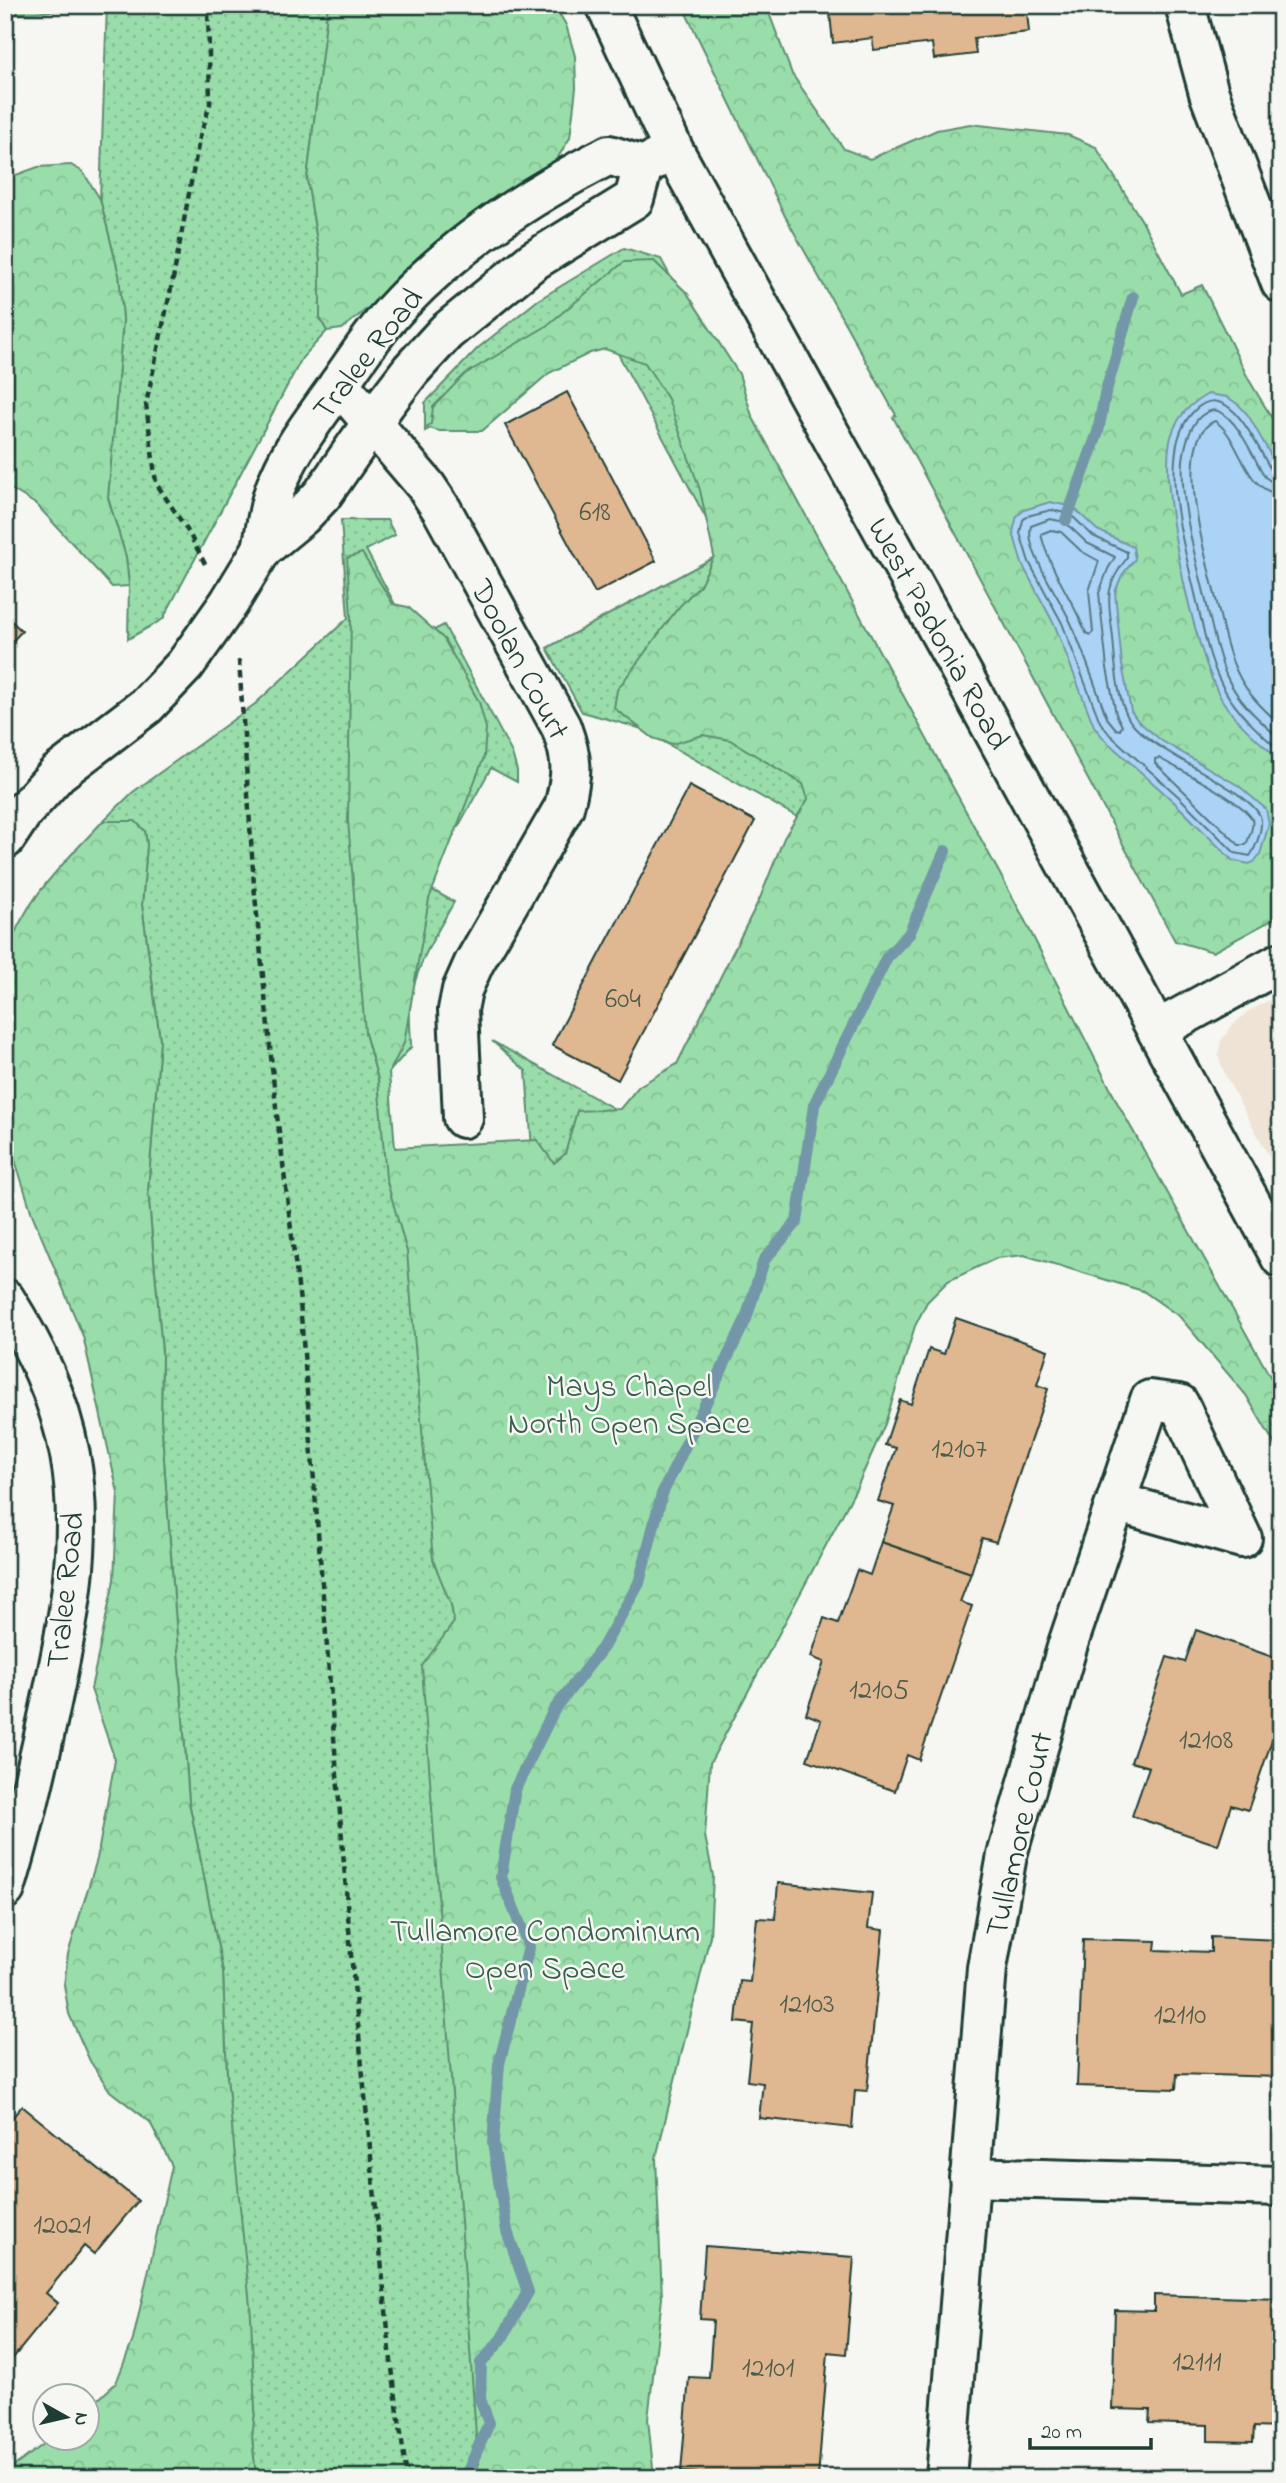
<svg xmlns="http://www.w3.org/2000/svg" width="1286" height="2483" font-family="'Indie Flower',sans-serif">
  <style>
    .built { fill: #efe3d5 }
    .grass { fill: url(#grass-dots); stroke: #5c8e6f; stroke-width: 2 }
    .forest { fill: url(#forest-crowns); stroke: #5c8e6f; stroke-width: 2 }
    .water { fill: #abd3f6; stroke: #7397a8; stroke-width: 2 }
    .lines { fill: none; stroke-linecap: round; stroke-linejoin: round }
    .shore { stroke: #577982; stroke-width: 2 }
    .stream { stroke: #7397a8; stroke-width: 12 }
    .building { fill: #dfb790; stroke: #1f3d34; stroke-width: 2 }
    .minor-casing { stroke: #1f3d34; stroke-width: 44 }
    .major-casing { stroke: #1f3d34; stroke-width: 44 }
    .path { stroke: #1f3d34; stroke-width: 4.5; stroke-dasharray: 7 5; stroke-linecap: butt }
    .minor { stroke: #f6f6f2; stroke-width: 38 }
    .major { stroke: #f6f6f2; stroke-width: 38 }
    .labels { text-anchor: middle; stroke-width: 5; stroke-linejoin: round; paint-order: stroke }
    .number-label { font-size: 28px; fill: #4f5c4b }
    .street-label { font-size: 32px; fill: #1f3d34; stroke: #f6f6f2 }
    .park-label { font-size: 32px; fill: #375d4c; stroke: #f6f6f2 }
  </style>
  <defs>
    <pattern id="grass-dots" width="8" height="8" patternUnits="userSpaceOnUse" patternTransform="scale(1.75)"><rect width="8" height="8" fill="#99deaa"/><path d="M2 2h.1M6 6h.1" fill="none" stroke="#83bf93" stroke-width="1.8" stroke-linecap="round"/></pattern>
    <pattern id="forest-crowns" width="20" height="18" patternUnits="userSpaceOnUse" patternTransform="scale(1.75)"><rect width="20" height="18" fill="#99deaa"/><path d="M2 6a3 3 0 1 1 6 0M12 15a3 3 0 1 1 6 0" fill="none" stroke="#83bf93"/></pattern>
  </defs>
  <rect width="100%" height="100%" fill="#f6f6f2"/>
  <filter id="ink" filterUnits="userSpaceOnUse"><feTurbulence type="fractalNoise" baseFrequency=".0143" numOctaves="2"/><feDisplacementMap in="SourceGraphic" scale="14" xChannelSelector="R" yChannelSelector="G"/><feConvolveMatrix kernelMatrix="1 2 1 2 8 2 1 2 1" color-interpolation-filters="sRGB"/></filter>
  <g filter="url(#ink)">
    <polygon class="built" points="1281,994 1281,1178 1227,1079 1218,1056 1221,1041 1230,1028 1247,1012"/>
    <g class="grass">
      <polygon points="107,5 328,5 307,179 320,260 320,318 327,331 302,358 163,619 128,639 129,586 126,557 108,498 123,319 119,275 100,199"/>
      <polygon points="624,248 661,259 906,715 817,828 639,728 582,712 547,648 724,552 607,333 425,431 425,403 478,348 538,300"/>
      <path d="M341 520H387L395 535 366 550 414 640 444 625 512 753 517 771V782L491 768 425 886 454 902C435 936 413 969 410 1008 409 1021 411 1034 411 1047L381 1081 365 1033 378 1079 387 1180 532 1148 526 1071 492 1041 649 1128 507 2478H256L252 2437 255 2411 227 2077 223 1972 189 1802 161 1419 162 1352 148 1190 160 1040 142 905 147 845 145 831 135 821H103L133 792 255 704 348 618Z"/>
    </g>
    <g class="forest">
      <polygon points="5,5 65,5 52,11 5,14"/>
      <polygon points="328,5 554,5 566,25 575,56 576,88 570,138 555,162 502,199 342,329 327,331 320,318 320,259 307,179"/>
      <polygon points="682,5 768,5 769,13 792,74 844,149 870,159 937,130 970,124 1068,135 1096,147 1142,221 1181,294 1202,285 1249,380 1281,433 1281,915 1213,952 1175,941 893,417 896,415 785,216"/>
      <polygon points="71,165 83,172 100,199 119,275 123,319 108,498 126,557 129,586 112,587 37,505 5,485 5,179 38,167"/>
      <polygon points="654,261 687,293 739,374 752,416 1021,913 1118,1104 1281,1396 1281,1455 1246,1395 1180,1317 1143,1291 1024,1255 997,1258 948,1281 927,1302 915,1326 885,1424 857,1487 710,1763 705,1836 713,1876 710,1936 656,2158 662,2298 648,2419 654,2478 479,2478 422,1666 454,1622 451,1605 433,1560 407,1252 386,1178 378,1079 365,1033 348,820 351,615 347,558 362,553 393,604 408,607 444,639 479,702 486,728 484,757 429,899 404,1043 389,1073 395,1148 537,1140 554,1163 565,1154 577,1111 620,1109 639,1086 677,1064 760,898 784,838 808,799 803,784 730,740 703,735 672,744 653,738 614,708 617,690 678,608 700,585 714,556 700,490 668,399 645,363 605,349 590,353 549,373 482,431 439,431 426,427 431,424 433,407 465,374 545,327 624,262"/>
      <path d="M103 821H135L145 831 147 845 142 905 160 1040 148 1190 162 1352 161 1419 189 1802 223 1972 227 2077 251 2316 255 2411 252 2437 256 2478H5V2473L52 2438H88V2409L116 2383 133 2340 172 2166 150 2122 110 2091 90 2061 69 2014 64 1985 68 1954 97 1859 115 1760 91 1689 114 1580 118 1493 83 1336 32 1214 6 1131 5 958C24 899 62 865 103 821Z"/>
    </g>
    <g class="water">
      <path d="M1208 394 1227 397 1239 405 1248 415 1281 473V761C1260 742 1237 724 1222 700 1195 654 1157 487 1171 437 1177 416 1190 404 1208 394Z"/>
      <polygon points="1050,502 1073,507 1097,530 1133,547 1135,559 1122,575 1115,592 1122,665 1131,711 1138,721 1162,741 1239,786 1266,809 1269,824 1260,854 1254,862 1249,864 1232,860 1173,801 1105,740 1094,726 1055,626 1022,564 1013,532 1017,516 1024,510"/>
    </g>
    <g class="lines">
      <g class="shore">
        <path d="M1281 475 1272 472C1258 449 1229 375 1194 411 1181 424 1176 442 1175 460 1171 505 1187 558 1197 602 1203 628 1208 655 1219 679 1232 709 1257 730 1281 752"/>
        <path d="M1281 483 1272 482 1265 477C1254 459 1239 421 1220 412 1214 408 1206 412 1201 416 1189 427 1185 445 1183 460 1180 503 1195 555 1205 597 1211 623 1216 650 1226 675 1238 702 1259 720 1281 740"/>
        <path d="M1281 494C1243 492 1242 439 1215 421 1200 426 1195 446 1194 461 1190 503 1206 558 1216 599 1222 623 1226 649 1237 672 1247 694 1263 709 1281 725"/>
        <path d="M1051 510 1070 514 1093 536 1127 552V558C1102 590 1109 600 1113 638 1115 662 1117 708 1134 726 1159 754 1250 791 1260 816 1264 827 1256 847 1250 856L1235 853 1178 796 1110 735 1100 722 1062 623 1029 562 1020 533 1023 520 1027 516Z"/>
        <path d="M1050 519 1065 522 1087 543 1115 557 1108 569 1099 593 1107 668 1116 714 1122 726 1120 730 1116 729 1107 718C1095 686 1084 652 1070 621 1060 598 1024 549 1031 526Z"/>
        <path d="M1051 530 1061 532 1081 551 1099 561 1089 591 1093 632 1090 635 1086 633C1073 600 1049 569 1041 534Z"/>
        <path d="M1159 758C1178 769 1243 801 1252 819 1255 826 1248 839 1246 845H1239L1155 763V759Z"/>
      </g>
      <g class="stream">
        <polyline points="1066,520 1098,432 1105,394 1133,297"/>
        <polyline points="465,2478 489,2423 480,2399 481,2363 501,2340 528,2292 507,2231 493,2143 499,2064 529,1947 501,1877 515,1789 554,1710 603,1647 639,1583 662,1494 746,1319 764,1260 797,1222 814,1105 887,957 909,934 945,851"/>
      </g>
    </g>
    <g class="building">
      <polygon points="829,5 1066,5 1066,8 1027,12 1029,32 974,38 976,54 934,59 932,43 874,50 872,38 833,43"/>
      <polygon points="567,392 656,561 595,593 505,425"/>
      <polygon points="5,615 22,631 5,649"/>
      <polygon points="689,786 755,821 618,1080 552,1045"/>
      <polygon points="956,1318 1048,1350 1037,1385 1048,1389 996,1542 982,1538 971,1573 881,1542 894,1506 878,1501 896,1448 885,1445 900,1400 911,1404 929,1349 944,1354"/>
      <polygon points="881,1542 971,1573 960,1602 972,1606 919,1760 907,1755 895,1791 807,1760 821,1720 806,1714 824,1662 811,1657 824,1618 838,1623 857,1570 870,1575"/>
      <polygon points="1196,1630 1281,1660 1281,1674 1275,1691 1281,1693 1281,1714 1248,1810 1231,1805 1218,1845 1132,1816 1149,1767 1131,1762 1167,1657 1185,1662"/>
      <polygon points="778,1883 872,1893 868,1928 883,1930 867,2091 855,2090 852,2128 759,2118 763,2083 747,2081 753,2024 736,2022 740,1981 750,1982 757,1918 775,1919"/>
      <polygon points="1211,1937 1281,1940 1281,2077 1177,2074 1176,2089 1077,2086 1083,1939 1156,1941 1155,1950 1211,1952"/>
      <polygon points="22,2106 138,2201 94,2254 84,2246 46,2293 58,2303 5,2368 5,2126"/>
      <polygon points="705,2246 854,2257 846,2354 828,2352 818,2478 696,2478 697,2473 681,2472 689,2377 709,2378 713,2320 700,2319"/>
      <polygon points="1154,2295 1281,2299 1281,2428 1254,2427 1253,2442 1208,2441 1208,2425 1149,2423 1150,2410 1112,2409 1115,2310 1154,2311"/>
    </g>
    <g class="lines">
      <defs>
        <g id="minor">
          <polyline points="1185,5 1209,93 1281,283"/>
          <path d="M339 384 426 486 442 510 561 727C573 760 573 772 564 807L474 963 462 990 458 1010 463 1118"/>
          <path d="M262 549C267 525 269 500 280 477 294 444 317 416 337 387 357 358 377 328 402 302 460 241 534 193 609 155L643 166 664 155"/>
          <polyline points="5,839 23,812 58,773 146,706 185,665 229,603 262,549 302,516 322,495 385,404 411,370 446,332 533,261 634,199 643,166"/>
          <polyline points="1157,1030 1281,962"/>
          <path d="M5 1299C36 1348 59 1397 70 1455 86 1541 67 1630 49 1713 36 1773 23 1831 5 1889"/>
          <polyline points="969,2177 1281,2186"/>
          <polyline points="946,2478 987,1968 1007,1855 1068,1644 1150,1400 1179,1404 1242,1538 1116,1502"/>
        </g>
        <polyline id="major" points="606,5 675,153 951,653 1281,1258"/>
      </defs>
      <use href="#minor" class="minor-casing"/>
      <use href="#major" class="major-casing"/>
      <g class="path">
        <polyline points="205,564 189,533 156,483 146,404 173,279 199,140 210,104 208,5"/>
        <polyline points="239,660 254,885 276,1107 300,1302 351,1954 391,2361 407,2478"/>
      </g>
      <use href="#minor" class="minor"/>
      <use href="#major" class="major"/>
    </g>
  </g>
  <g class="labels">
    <g class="number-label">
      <text x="595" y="520">618</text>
      <text x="623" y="1007">604</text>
      <text x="959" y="1457">12107</text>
      <text x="879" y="1698">12105</text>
      <text x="1206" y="1748">12108</text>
      <text x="807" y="2012">12103</text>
      <text x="1180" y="2023">12110</text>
      <text x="62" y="2233">12021</text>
      <text x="1197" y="2370">12111</text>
      <text x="768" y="2376">12101</text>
    </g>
    <g class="street-label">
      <text transform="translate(367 353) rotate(-52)" y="11">Tralee Road</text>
      <text transform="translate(940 633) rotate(61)" y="11">West Padonia Road</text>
      <text transform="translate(521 659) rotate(62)" y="11">Doolan Court</text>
      <text transform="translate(64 1590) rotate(-84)" y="11">Tralee Road</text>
      <text transform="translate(1018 1834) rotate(-77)" y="11">Tullamore Court</text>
    </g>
    <g class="park-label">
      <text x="629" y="1396">Mays Chapel<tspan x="629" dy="37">North Open Space</tspan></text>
      <text x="545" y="1941">Tullamore Condominum<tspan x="545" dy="37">Open Space</tspan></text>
    </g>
  </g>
  <rect width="1286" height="2483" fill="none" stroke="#f6f6f2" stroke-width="28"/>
  <rect x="14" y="14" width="1258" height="2455" fill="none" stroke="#1f3d34" stroke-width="2.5" filter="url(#ink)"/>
  <g transform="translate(66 2417) rotate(98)"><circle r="33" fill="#f6f6f2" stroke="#a0aca6" stroke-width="2"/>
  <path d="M0-5L12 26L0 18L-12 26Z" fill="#1f3d34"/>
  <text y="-10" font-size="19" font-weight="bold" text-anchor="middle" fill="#1f3d34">N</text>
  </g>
  <path d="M1030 2438v10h121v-10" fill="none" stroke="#1f3d34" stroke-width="3.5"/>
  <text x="1041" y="2438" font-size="21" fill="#1f3d34" stroke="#f6f6f2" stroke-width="5" paint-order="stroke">20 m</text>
</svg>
